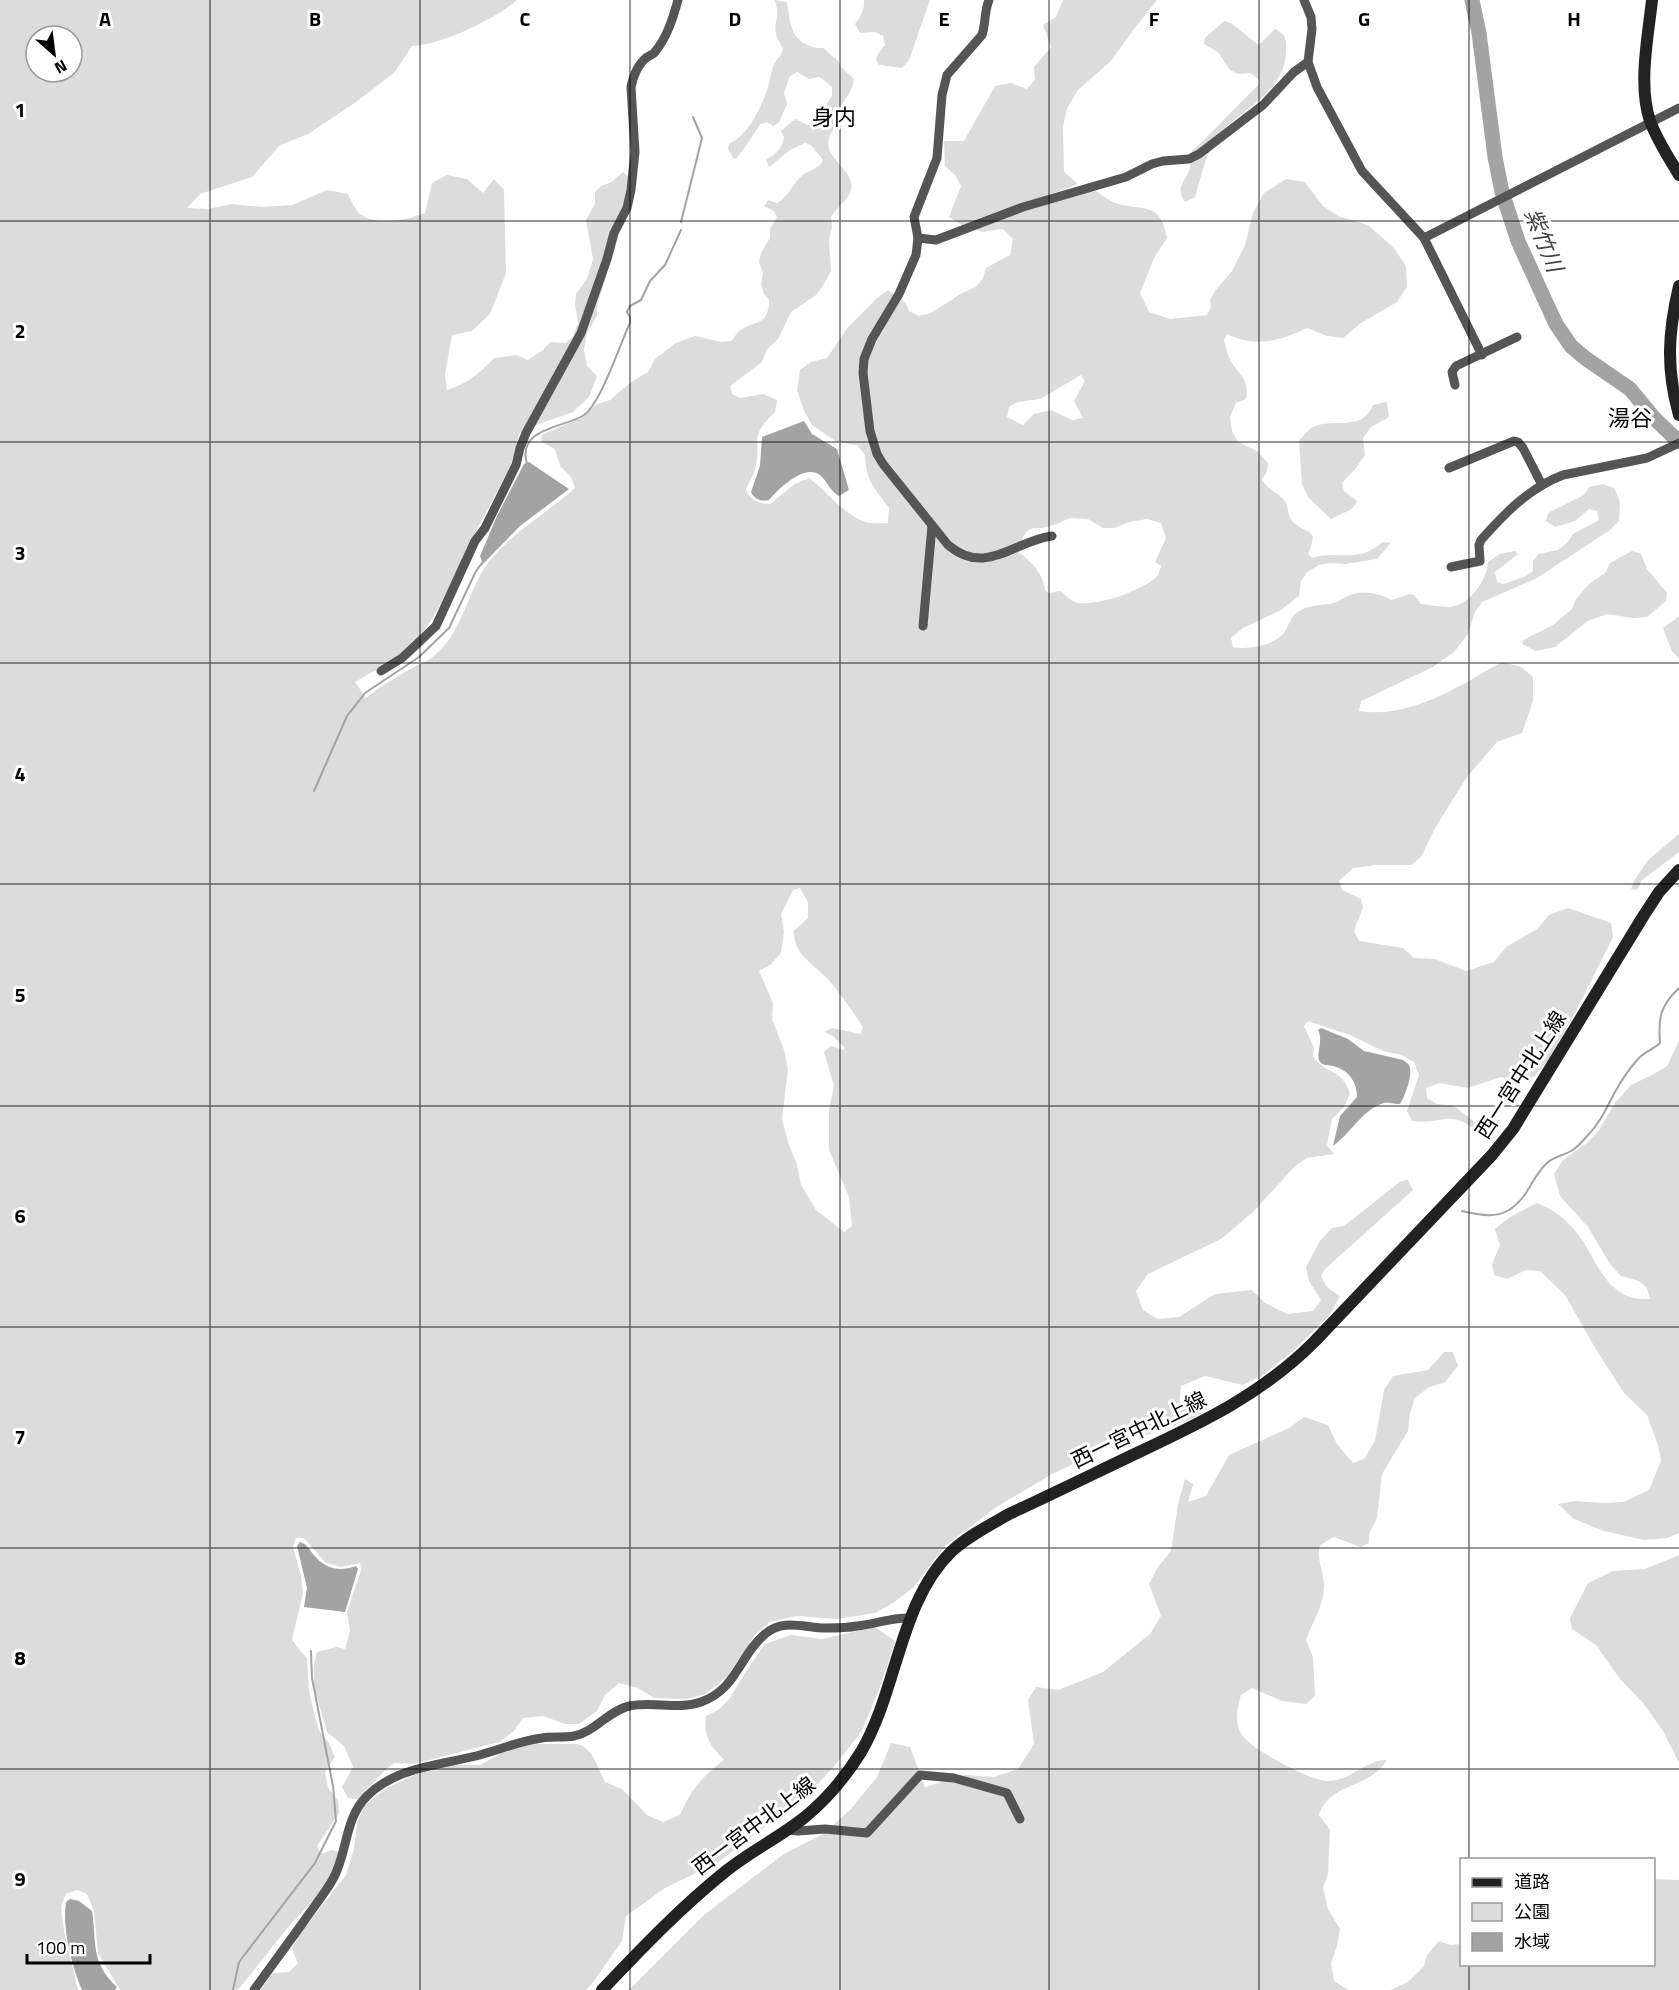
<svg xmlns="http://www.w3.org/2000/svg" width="1679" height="1990" font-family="'Titillium Web','Noto Sans JP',sans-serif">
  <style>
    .green { fill: #dcdcdc; fill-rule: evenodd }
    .water { fill: #a3a3a3 }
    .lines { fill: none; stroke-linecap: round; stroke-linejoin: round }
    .stream { stroke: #a3a3a3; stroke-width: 2 }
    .river { stroke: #a3a3a3; stroke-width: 15 }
    .minor { stroke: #555; stroke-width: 9 }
    .secondary { stroke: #222; stroke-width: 12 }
    .grid { fill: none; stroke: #000; stroke-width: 1.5; stroke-opacity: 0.55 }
    .labels { text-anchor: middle; stroke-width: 6; stroke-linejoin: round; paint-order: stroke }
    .street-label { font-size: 21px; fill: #000; stroke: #fff }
    .neighbourhood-label { font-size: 22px; fill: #000; stroke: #fff }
    .water-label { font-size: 22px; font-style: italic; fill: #444; stroke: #fff }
    .grid-label { font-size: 20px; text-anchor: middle; font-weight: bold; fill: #000; stroke: #fff; stroke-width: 6; stroke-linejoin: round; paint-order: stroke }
  </style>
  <rect width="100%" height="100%" fill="#fff"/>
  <g class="green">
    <path d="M0 0H517C495 19 442 45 412 46L394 73 356 102 308 134 280 145 252 177 200 194 187 208 208 209 232 204 262 207 292 205 327 190 348 194C351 200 355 210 360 214 378 227 406 220 425 213L432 183 447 175 467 179 483 193 494 179 504 190 506 273 490 314 472 331 452 335 445 374 447 390C467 384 480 373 494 358L517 355 528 360 543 350 550 342 566 343 573 336 578 323 575 304 576 294 587 279 593 259 586 220 595 204V192L601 186 612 182 623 172 629 177 618 238 597 306V316L587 333 584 350 587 366 597 376 589 397 573 412 539 424 519 434 510 468 471 540 444 598 427 627 395 659 355 682 366 698C381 686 396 677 412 668 420 664 430 660 436 654 464 630 467 591 488 563 512 532 546 514 575 488L571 477 560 466 555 449 541 442 542 435 583 417 597 404 610 400 631 382 648 372 655 359 676 343 695 336 722 342 731 341C734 338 737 332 741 330 757 319 768 327 769 300L764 294 761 285 763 273 759 262 761 253 770 238V229L777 217 774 211 764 206 768 200 777 203C789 197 793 182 804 174 812 169 819 169 823 160L811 145 805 143 790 150 769 167 766 160C777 153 782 149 784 137L781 131 795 119 808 125 815 123 832 96V87L820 77 809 79 797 72 790 76 784 93 787 104 779 122 773 126 767 122 760 124 748 143 736 159 733 158 728 149 729 144C749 134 761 108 768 87 770 80 771 71 774 64 778 57 781 57 783 48 766 24 784 19 774 0L786 2C790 10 788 17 791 25 794 40 809 49 823 48L837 60 842 68 854 79C851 97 843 98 838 112 837 116 837 121 835 126 834 130 830 133 829 138 822 160 862 172 849 195 844 203 836 209 831 217L832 228 829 241 831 271 822 287 815 296 791 312 778 339 767 349 762 362 730 386 732 394 740 398 763 394 777 400 775 412C749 438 761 435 756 466 755 473 749 482 746 489 750 500 758 504 770 504L795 484 809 478C828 492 845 517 869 523 875 524 882 523 888 523L889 508C875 489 866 481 865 455L857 445 837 442 812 425 804 411 797 390 800 370 811 362 827 358 848 327 877 298 888 290 905 302 909 311 919 316 931 313 962 293 976 287 983 278 986 268 1010 255 1013 239 1003 229 982 232 972 228 1077 194 1096 191C1102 195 1107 199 1113 202 1141 213 1160 198 1167 238L1154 258 1140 293 1149 312 1170 319 1207 315 1211 307 1210 300 1215 291 1232 271 1245 245 1253 213 1264 193 1286 179 1305 182 1323 206 1338 216 1368 225 1393 247 1406 266 1407 287 1397 302 1361 323 1343 338 1327 336 1307 328C1279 341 1256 348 1227 334L1224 340C1226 347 1227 354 1230 359 1238 376 1250 377 1246 399L1236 403 1230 417 1232 431 1238 442 1257 451 1268 463 1267 472 1262 479C1269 492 1275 490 1283 499 1290 506 1286 515 1293 522 1299 528 1307 529 1313 536L1311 547 1308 554 1312 558C1339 549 1356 565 1383 542L1391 543 1377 559 1346 564 1330 563 1319 565 1307 572 1301 581 1299 596 1281 610 1243 628 1231 638 1233 647C1247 650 1271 646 1282 635 1290 628 1288 616 1301 610 1310 605 1324 605 1334 603 1339 602 1341 599 1346 597 1361 589 1377 593 1392 600L1410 594 1414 595 1421 604C1431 605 1441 607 1450 607 1470 605 1487 580 1488 562L1500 554 1515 551 1518 554 1495 572 1497 582 1504 584 1526 576 1533 571V561L1538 554 1558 550 1568 542 1573 534 1599 520 1597 511 1589 509 1575 521 1555 527 1546 521 1548 513 1584 495 1589 487 1603 484 1614 488 1620 502 1619 521 1610 530 1537 578 1482 602 1475 612 1468 634 1454 652 1433 667 1361 701 1359 711C1410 719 1460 686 1502 662L1521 667 1533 677V701L1522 733 1497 742 1467 777 1435 828 1421 857 1411 865H1376L1353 868 1339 881 1342 890 1361 899 1363 907 1354 931 1359 941 1403 948 1414 958 1435 959 1466 971 1494 962 1506 947 1537 929 1549 915 1568 908 1611 923 1613 937 1577 1009 1550 1058 1534 1077 1518 1082 1501 1077 1468 1088 1439 1083 1426 1088 1427 1098 1437 1104 1454 1106 1485 1130 1481 1134C1448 1107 1445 1125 1412 1121L1407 1111 1419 1075 1414 1062 1402 1055 1383 1051 1350 1035 1308 1021 1304 1026 1314 1048 1313 1056C1326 1076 1342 1067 1350 1094L1344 1107 1332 1119 1327 1145 1334 1154 1307 1158 1296 1165 1253 1212 1221 1239 1148 1274 1136 1291 1143 1310 1158 1319 1179 1317 1215 1294 1252 1290 1265 1303 1287 1314 1313 1311 1321 1300 1309 1281 1306 1267 1320 1241 1332 1228 1344 1226 1401 1181 1408 1180 1413 1190 1325 1269 1321 1276 1327 1287 1340 1296 1329 1316 1294 1350 1262 1376 1243 1385 1205 1376 1181 1386 1179 1405 1193 1404 1208 1409 1191 1419 1150 1434 1130 1438 1054 1473 998 1506 945 1546 914 1587 893 1603 875 1613 837 1619 797 1616 770 1622 755 1635 727 1677 705 1694 686 1699 654 1698 638 1688 619 1683 605 1695 597 1711 579 1724H565L543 1716 523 1718 513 1732 499 1742 414 1764 394 1763C380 1774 370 1787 357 1799L348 1798 342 1787 353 1767 344 1746 327 1732 314 1688V1664L317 1652 336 1647 345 1649 350 1631 347 1612 361 1570 360 1563 340 1567 325 1562 304 1538H296L293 1547 301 1576 303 1594 292 1639 297 1647 307 1658 309 1691 314 1713 319 1731 329 1743 335 1757 325 1772 328 1788 338 1800 339 1813 317 1846 321 1854 332 1850 339 1852 335 1872 313 1901 289 1926 238 1990H120L98 1953 94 1911 87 1894 77 1890 66 1894 61 1906 64 1931 78 1990H0ZM36 36H72V72H36ZM1081 375 1085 381 1074 401 1083 418 1072 420 1051 410 1034 414 1023 425 1007 417 1009 407 1018 402 1040 399ZM1070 518 1088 519 1103 528H1114L1129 522 1147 519 1161 523 1166 538 1155 562 1161 566C1161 567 1158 575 1158 575 1146 590 1093 608 1075 602 1070 600 1064 594 1060 591L1049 593 1045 590C1043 573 1032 562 1018 552L1017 544 1021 543C1027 524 1032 530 1047 527 1055 525 1063 521 1070 518ZM800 888 808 902V918L794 931C793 957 817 965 832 984 843 997 853 1012 863 1027L861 1034 832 1028 824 1032 833 1036 845 1048 843 1050 831 1046 824 1052 834 1086 829 1110V1150L849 1197 852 1226 844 1232 816 1210 801 1185 797 1165 788 1142 782 1119 788 1069 784 1050 772 1019 773 1003 759 971 770 965 781 953 784 932 781 914 793 890Z"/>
    <path d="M864 0H930L909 60 902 68 879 65 876 60 878 54 885 45 883 36 875 32 860 33 855 24C860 18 865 9 864 0Z"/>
    <polygon points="1063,0 1157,0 1134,29 1111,61 1078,90 1067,108 1063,127 1064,172 1078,184 965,227 949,217 961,186 955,175 945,166 944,141 964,141 995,86 1010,83 1027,89 1035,80 1034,67 1051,47 1043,25 1056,17"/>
    <path d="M1224 21 1231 23 1257 44 1261 43 1275 29C1286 34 1287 40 1286 52 1284 94 1242 108 1217 136 1209 145 1199 183 1195 197L1185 202C1171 183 1196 177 1189 157L1191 152 1204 140 1259 84V79L1250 73 1238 74 1230 70 1218 52 1204 44 1205 38Z"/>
    <path d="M1387 402 1389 417 1371 427 1363 438 1365 455 1356 468 1342 483 1344 491 1357 501 1352 509 1331 519 1308 497 1302 484 1299 441C1303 436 1308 430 1313 427 1334 417 1362 433 1373 405Z"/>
    <polygon points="1632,551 1641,554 1647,569 1667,593 1666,601 1647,617 1633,618 1607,614 1588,621 1555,647 1536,651 1522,644 1523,640 1553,625 1572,609 1576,599 1589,584 1605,573 1610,563"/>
    <polygon points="1679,616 1679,659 1672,651 1663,628"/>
    <polygon points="1679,834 1679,852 1642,880 1637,890 1631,889 1634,881 1648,860"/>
    <path d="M1679 1041V1533L1667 1538 1644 1540 1604 1531 1574 1519 1558 1504 1575 1501 1604 1503 1624 1502 1649 1490 1661 1461 1658 1445 1647 1415 1624 1393 1594 1346 1565 1295 1540 1271 1526 1270 1507 1279 1494 1275 1492 1264 1500 1245 1495 1229 1510 1217 1537 1203C1553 1209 1567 1220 1578 1234 1594 1255 1601 1284 1627 1296 1633 1299 1643 1299 1650 1299L1647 1288 1639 1281 1621 1276 1610 1264 1588 1227 1560 1196 1554 1174 1563 1160 1587 1143 1599 1130 1615 1103 1631 1085 1654 1074 1667 1066Z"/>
    <path d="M1444 1352H1453L1458 1366 1444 1383 1429 1387 1415 1398 1410 1413 1408 1431 1382 1474 1377 1518 1369 1534V1543L1360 1547 1334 1537 1320 1545C1316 1561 1324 1570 1324 1586 1324 1605 1312 1623 1306 1640L1313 1657 1315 1696 1306 1704 1282 1701 1252 1688 1241 1695C1237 1709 1234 1722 1242 1735 1252 1750 1309 1780 1327 1781 1351 1781 1367 1759 1387 1760 1384 1764 1381 1768 1378 1771 1358 1788 1328 1787 1319 1815L1330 1830 1328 1874 1323 1888 1328 1909 1340 1929 1337 1946 1331 1963 1334 1981 1348 1990H629L704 1915 784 1854 823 1834 851 1809 877 1777 891 1743 910 1747 925 1787 965 1775 994 1777 1018 1769 1034 1744 1028 1700 1036 1687 1058 1690 1103 1672 1150 1634 1161 1616 1149 1584 1158 1567 1171 1551 1178 1504 1185 1479 1193 1484 1188 1502 1206 1496 1229 1455 1289 1428 1304 1417 1328 1425 1337 1444 1353 1463 1364 1459 1375 1441 1384 1390 1393 1376 1428 1370Z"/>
    <polygon points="1679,1555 1679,1763 1663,1731 1643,1703 1620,1679 1596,1645 1572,1629 1570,1618 1588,1583 1613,1571 1645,1569"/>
    <path d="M875 1627 895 1641 880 1687 862 1731 831 1770 807 1795 717 1863 665 1888 626 1916 622 1941 594 1981 586 1990H260L273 1973 289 1972 298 1963 292 1949 300 1933 346 1875 354 1849 357 1823 364 1806 385 1789 414 1775 450 1765H480L505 1751 537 1744H577C593 1747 598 1769 605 1782L622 1789 647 1815 663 1822 680 1815C691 1790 702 1776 724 1760 711 1746 703 1737 706 1716L718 1710 730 1698 748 1668 765 1644 791 1635 822 1639Z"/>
    <polygon points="1654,1879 1679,1880 1679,1990 1391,1990 1409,1981 1424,1966 1427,1955 1439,1941 1450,1945 1461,1944 1462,1964 1654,1964"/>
  </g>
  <g class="water">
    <path d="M804 421 812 434 837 449 849 490 839 496C830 491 827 481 820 475 805 463 778 489 769 500 762 502 754 499 751 492L760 466 762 437Z"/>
    <polygon points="529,462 569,489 520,526 481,566 482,561 480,556 497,516 524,464"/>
    <path d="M1321 1028 1348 1039 1364 1051 1403 1060C1406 1063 1409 1063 1410 1068 1412 1077 1405 1096 1400 1104 1394 1104 1387 1101 1381 1104 1361 1112 1350 1134 1333 1146L1340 1116 1357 1097C1357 1082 1349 1070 1333 1066 1328 1065 1324 1066 1320 1062 1315 1055 1324 1041 1318 1030Z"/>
    <path d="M300 1542C307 1544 309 1549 313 1554 325 1569 339 1572 356 1566L358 1569 345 1612 304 1607 307 1588 297 1546Z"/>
    <path d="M70 1899 79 1901 92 1911C97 1943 90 1962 117 1987L115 1990H82C72 1966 62 1929 66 1902Z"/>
  </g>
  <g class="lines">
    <g class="stream">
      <polyline points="681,222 702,138 693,117"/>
      <path d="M527 464C516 427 565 428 584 415 601 403 620 344 630 323V317L627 312 630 306 641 300 650 281 665 265 681 230"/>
      <polyline points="314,791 347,716 365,693 419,657 449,628 476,571 482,563"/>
      <path d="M1462 1211C1490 1218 1508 1219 1526 1193 1533 1182 1538 1171 1547 1163 1554 1156 1563 1156 1571 1151 1578 1147 1583 1141 1588 1135 1600 1123 1607 1107 1615 1092 1621 1081 1630 1068 1638 1059 1645 1051 1654 1049 1660 1043 1658 1018 1660 1006 1679 988"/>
      <polyline points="233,1990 239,1962 315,1863 336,1821 333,1786 312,1678 311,1651"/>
    </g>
    <polyline class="river" points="1472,0 1479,33 1495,157 1502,192 1518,241 1543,296 1556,324 1571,346 1585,358 1630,389 1654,418 1679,442"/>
    <g class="minor">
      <path d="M989 0C984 12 986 23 982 35L947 75 942 95 937 158 914 217 918 238 916 255 899 294 872 339 864 359 863 373 870 431 877 454 883 464 948 545C986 577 1013 541 1052 536"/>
      <polyline points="1304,0 1311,17 1312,29 1308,62 1317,87 1362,171 1424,238 1482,355"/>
      <polyline points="918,238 936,240 1023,207 1126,177 1152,164 1163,161 1189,159 1199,154 1263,105 1294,72 1308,62"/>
      <polyline points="1424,238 1679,108"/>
      <polyline points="1455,385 1452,372 1456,366 1517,337"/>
      <polyline points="1449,468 1514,441 1518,442 1523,448 1542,485"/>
      <path d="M1451 567 1480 561 1479 545 1481 540C1505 513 1529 488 1563 475L1647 458 1679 443"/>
      <polyline points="923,626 932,526"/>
      <path d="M381 671 402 658 436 626 475 541 485 528 516 465 520 448 526 433 581 333 607 259 614 233 627 208 631 190 635 152 631 87C633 77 638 64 647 57 649 56 652 55 654 53 667 38 673 18 678 0"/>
      <polyline points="786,1830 798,1831 825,1829 867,1833 920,1775 954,1778 1007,1793 1020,1819"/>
      <path d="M254 1990C270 1968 286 1946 302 1924 312 1909 324 1895 333 1879 348 1852 344 1819 367 1796 396 1767 440 1765 476 1756 499 1750 519 1741 542 1738 552 1736 563 1738 574 1736 595 1732 608 1711 629 1706 653 1701 678 1710 701 1702 737 1689 739 1656 765 1634 783 1618 805 1628 826 1628 836 1628 847 1628 857 1626 876 1624 892 1617 911 1618"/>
    </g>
    <g class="secondary">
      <path d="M1652 0C1648 37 1638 85 1650 121 1657 140 1669 158 1679 175"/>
      <path d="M1679 286C1668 333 1666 369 1679 415"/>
      <path d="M602 1990C642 1948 681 1907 726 1871 751 1851 780 1837 805 1817 827 1799 846 1776 861 1752 898 1689 899 1602 952 1551 968 1536 990 1525 1009 1514 1052 1494 1095 1473 1137 1453 1203 1422 1262 1394 1314 1342L1492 1155 1513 1129 1644 915 1659 892 1679 870"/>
    </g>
  </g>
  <path class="grid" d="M210 0V1990M420 0V1990M630 0V1990M840 0V1990M1049 0V1990M1259 0V1990M1469 0V1860M0 221H1679M0 442H1679M0 663H1679M0 884H1679M0 1106H1679M0 1327H1679M0 1548H1679M0 1769H1679M1469 1964V1990"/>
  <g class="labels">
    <g class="street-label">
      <text transform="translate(1521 1075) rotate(-57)" y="7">西一宮中北上線</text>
      <text transform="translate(1139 1430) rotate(-26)" y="7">西一宮中北上線</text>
      <text transform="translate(754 1826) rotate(-37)" y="7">西一宮中北上線</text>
    </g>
    <g class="neighbourhood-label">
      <text x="834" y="125">身内</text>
      <text x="1630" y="426">湯谷</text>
    </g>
    <g class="water-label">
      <text transform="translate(1544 240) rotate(68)" y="8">紫竹川</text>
    </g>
  </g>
  <g class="grid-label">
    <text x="105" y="26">A</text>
    <text x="315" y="26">B</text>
    <text x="525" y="26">C</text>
    <text x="735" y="26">D</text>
    <text x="944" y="26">E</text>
    <text x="1154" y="26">F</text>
    <text x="1364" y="26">G</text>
    <text x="1574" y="26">H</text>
    <text x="20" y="117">1</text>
    <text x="20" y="338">2</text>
    <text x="20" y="560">3</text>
    <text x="20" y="781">4</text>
    <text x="20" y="1002">5</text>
    <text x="20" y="1223">6</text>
    <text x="20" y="1444">7</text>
    <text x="20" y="1665">8</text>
    <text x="20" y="1886">9</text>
  </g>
  <rect x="1460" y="1858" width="195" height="108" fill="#ffffff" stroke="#999999" stroke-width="1.5"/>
  <rect x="1472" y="1878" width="30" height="9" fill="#222222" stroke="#999999" stroke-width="1.5"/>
  <text x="1514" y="1888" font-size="18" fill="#000000">道路</text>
  <rect x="1472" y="1903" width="30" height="18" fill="#dcdcdc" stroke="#999999" stroke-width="1.5"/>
  <text x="1514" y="1918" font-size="18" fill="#000000">公園</text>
  <rect x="1472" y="1933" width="30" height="18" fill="#a3a3a3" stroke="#999999" stroke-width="1.5"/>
  <text x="1514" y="1948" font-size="18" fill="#000000">水域</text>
  <g transform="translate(54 54) rotate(152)"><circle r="28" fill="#ffffff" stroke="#999999" stroke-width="1.5"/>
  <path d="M0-4.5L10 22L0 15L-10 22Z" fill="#000000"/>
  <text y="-9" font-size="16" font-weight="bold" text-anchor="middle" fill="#000000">N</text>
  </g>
  <path d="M27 1954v9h123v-9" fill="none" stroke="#000000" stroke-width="3"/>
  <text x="36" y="1954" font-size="18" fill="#000000" stroke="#ffffff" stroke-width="4.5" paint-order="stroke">100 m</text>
</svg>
